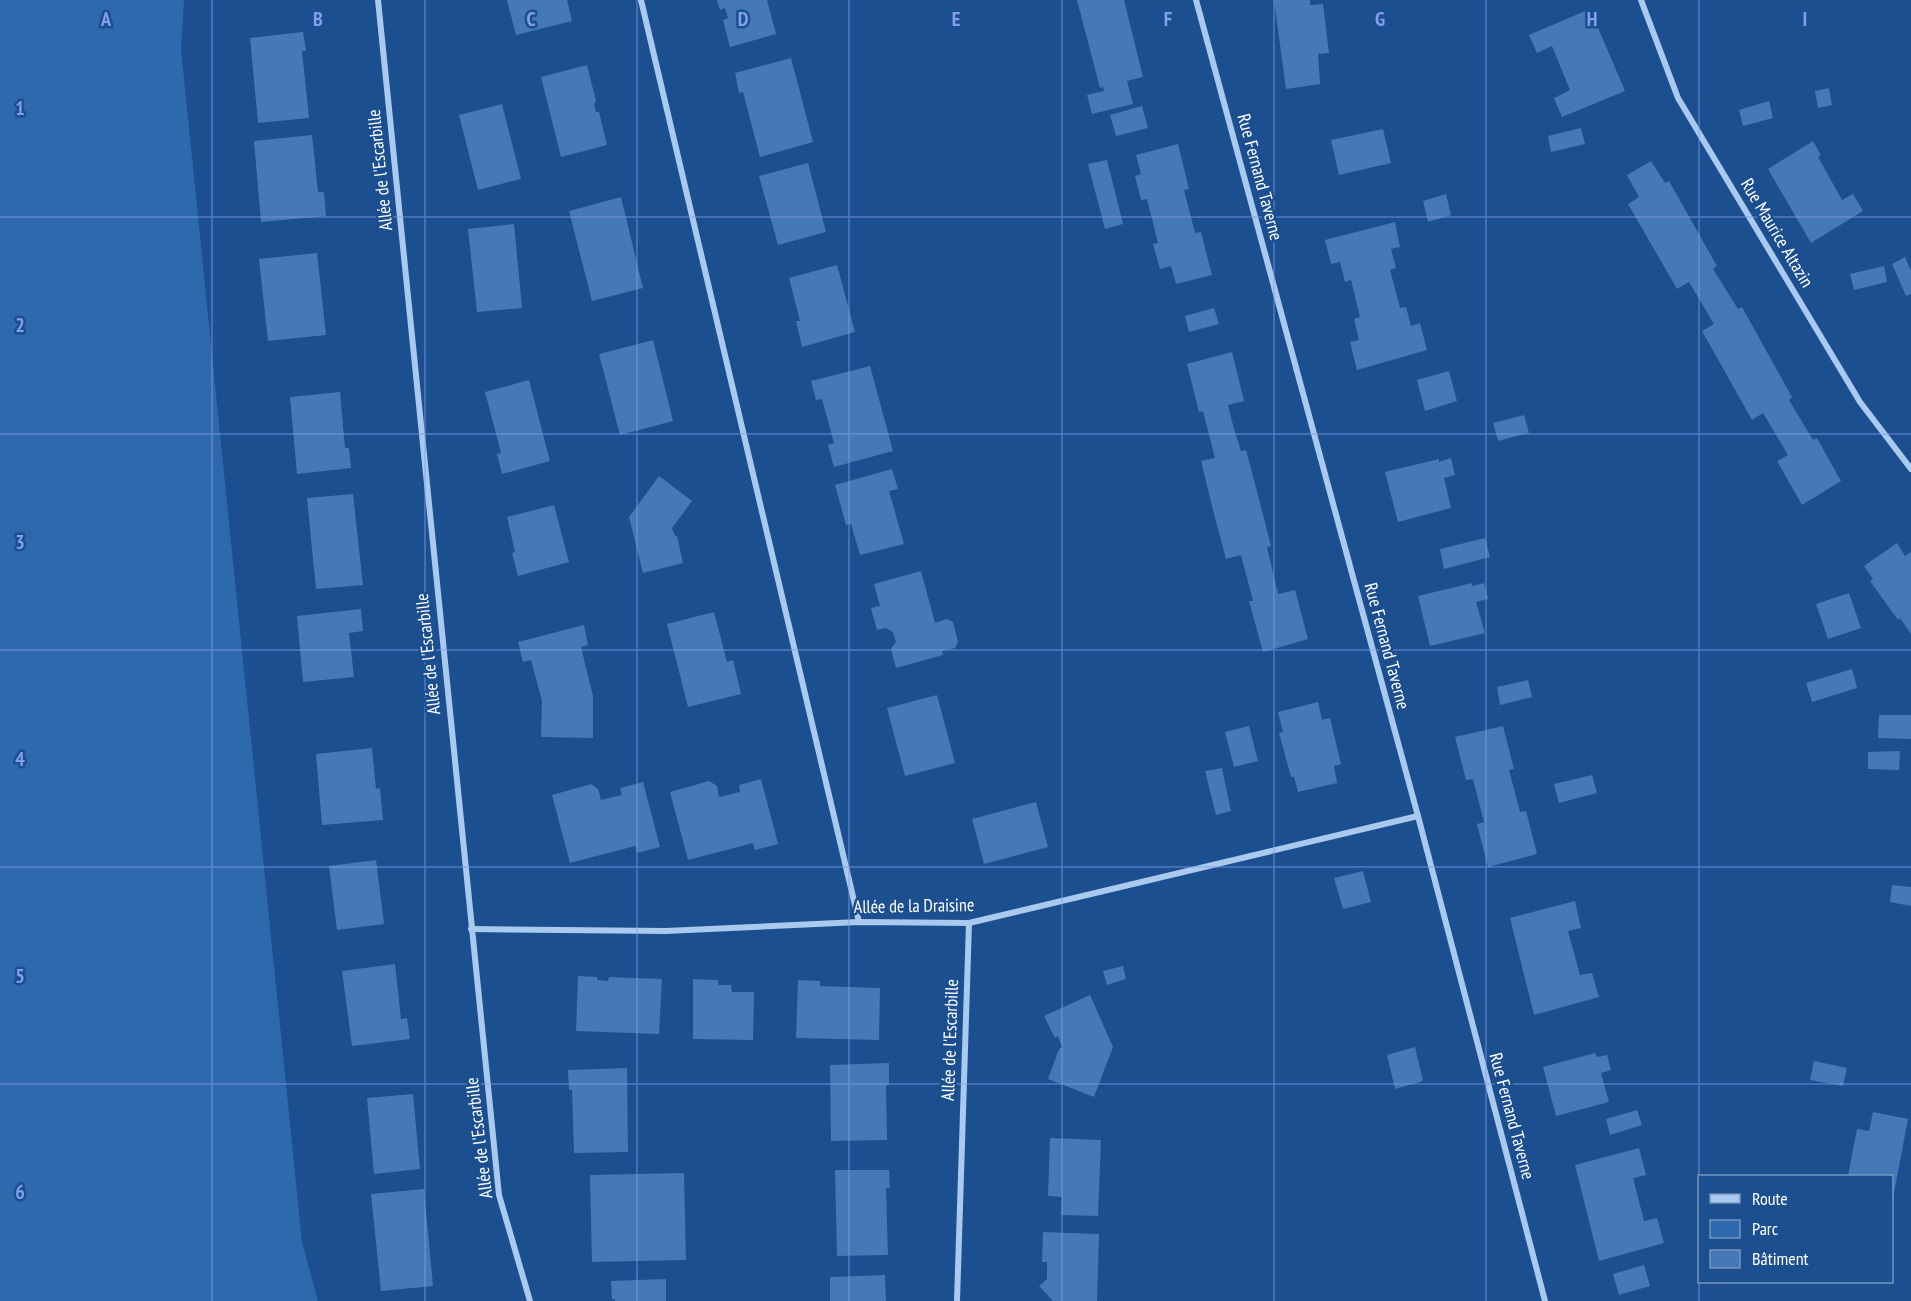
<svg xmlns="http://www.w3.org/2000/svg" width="1911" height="1301" font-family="'PT Sans Narrow',sans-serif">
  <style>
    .green { fill: #2e69ad }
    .building { fill: #4478b7 }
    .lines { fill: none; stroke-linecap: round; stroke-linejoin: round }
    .minor { stroke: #a9c9ee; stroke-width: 6 }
    .grid { fill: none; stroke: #839eea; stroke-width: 1.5; stroke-opacity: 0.55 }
    .labels { text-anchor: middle; stroke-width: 5; stroke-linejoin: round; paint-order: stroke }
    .street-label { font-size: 18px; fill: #fff; stroke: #1b4f8f }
    .grid-label { font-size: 20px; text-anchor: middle; font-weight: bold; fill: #839eea; stroke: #1b4f8f; stroke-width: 5; stroke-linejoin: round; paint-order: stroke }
  </style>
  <rect width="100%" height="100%" fill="#1b4f8f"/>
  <polygon class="green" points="0,0 184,0 181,49 302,1242 318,1301 0,1301"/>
  <g class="building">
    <polygon points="507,0 567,0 572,21 516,35"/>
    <polygon points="717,0 767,0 776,34 730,47 723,20 728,18 725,8 720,10"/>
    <polygon points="1077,0 1124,0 1143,77 1127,81 1133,104 1092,114 1087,95 1104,91 1103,87 1100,88"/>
    <polygon points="1274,0 1310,0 1310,5 1323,4 1329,53 1318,54 1320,84 1286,89"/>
    <polygon points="1590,9 1625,91 1562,117 1554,98 1570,90 1552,46 1537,53 1529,35"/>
    <polygon points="303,32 306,51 302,51 309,118 258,123 250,38"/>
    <polygon points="791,58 813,142 760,157 743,92 739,93 735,73"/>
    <polygon points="587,65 596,101 594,104 596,112 599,112 607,145 561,157 541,77"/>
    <polygon points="1829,88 1832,105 1818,108 1815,91"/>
    <polygon points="1769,101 1773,118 1743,126 1739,110"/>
    <polygon points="502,104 521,179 478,190 459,115"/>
    <polygon points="1142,106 1148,128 1116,136 1110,115"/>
    <polygon points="1581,128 1585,144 1551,152 1548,136"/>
    <polygon points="1383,129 1391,163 1339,175 1331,140"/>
    <polygon points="312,135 318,192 324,192 326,216 261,222 254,141"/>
    <polygon points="1813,141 1821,155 1818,157 1842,200 1853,194 1863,211 1811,243 1768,169"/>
    <polygon points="1178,144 1189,189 1184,190 1195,233 1201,232 1212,275 1176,284 1171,266 1160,269 1153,244 1158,243 1147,199 1141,200 1135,176 1141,174 1136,155"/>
    <polygon points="1107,160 1123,224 1105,229 1088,164"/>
    <polygon points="1651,161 1665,183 1669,181 1717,266 1713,269 1738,309 1742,307 1792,397 1789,400 1813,440 1817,438 1841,481 1802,505 1777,461 1788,455 1776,435 1763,413 1752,420 1702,331 1714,324 1689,282 1677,289 1628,204 1639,197 1627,175"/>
    <polygon points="808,163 826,232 778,245 759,176"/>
    <polygon points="1446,194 1451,215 1428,222 1423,201"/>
    <polygon points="621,197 643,288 592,301 569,211"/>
    <polygon points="1395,222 1400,247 1391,249 1396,268 1390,270 1400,308 1406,307 1411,326 1420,323 1427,350 1357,370 1350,342 1359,340 1354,319 1360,317 1351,280 1345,282 1340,262 1331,264 1325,240"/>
    <polygon points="514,224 522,308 477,312 468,229"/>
    <polygon points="317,253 326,335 268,341 259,259"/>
    <polygon points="1905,257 1911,271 1911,294 1906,296 1892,264"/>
    <polygon points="837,265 855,332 802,347 796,321 800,321 789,278"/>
    <polygon points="1884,266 1887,282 1854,290 1850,274"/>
    <polygon points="1214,308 1219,324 1189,332 1185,316"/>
    <polygon points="653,340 673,421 620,435 599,354"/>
    <polygon points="1232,352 1244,401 1228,405 1234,429 1241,451 1246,450 1259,499 1271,546 1267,547 1278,594 1295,590 1308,639 1263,652 1249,601 1253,601 1241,555 1226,559 1213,510 1201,461 1215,458 1203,411 1199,412 1187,364"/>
    <polygon points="870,366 893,451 834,467 828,445 834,443 822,399 816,400 811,381"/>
    <polygon points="1449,371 1457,401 1425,411 1417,380"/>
    <polygon points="529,380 550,461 502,474 497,454 501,453 485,392"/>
    <polygon points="340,392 345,448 349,448 351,468 297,474 290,397"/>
    <polygon points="1524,415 1529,433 1498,441 1493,423"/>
    <polygon points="1451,458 1455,475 1444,478 1451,508 1398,522 1385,472 1439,459 1439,462"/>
    <polygon points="892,469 898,489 889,491 904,544 860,555 851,524 846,525 835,485"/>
    <polygon points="659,476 692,501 672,528 675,536 677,536 683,563 643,573 629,517"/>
    <polygon points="353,494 363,585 316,589 307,498"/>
    <polygon points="554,505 569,562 518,576 512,553 515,552 507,517"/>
    <polygon points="1485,538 1490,557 1444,569 1440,549"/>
    <polygon points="1897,543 1905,556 1911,552 1911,634 1900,618 1898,620 1870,581 1873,579 1864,566"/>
    <polygon points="921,571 935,623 947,619 953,622 958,642 955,648 942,651 943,655 896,668 891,649 896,642 893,632 886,628 877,630 871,608 880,606 874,584"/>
    <polygon points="1472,583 1472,586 1484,583 1488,599 1476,602 1485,633 1430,646 1418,596"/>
    <polygon points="1849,593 1861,628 1828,639 1816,604"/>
    <polygon points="361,609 363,631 349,633 354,677 303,682 297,616"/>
    <polygon points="714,612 727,662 733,660 741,694 688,707 667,624"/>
    <polygon points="584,625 588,645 581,647 593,696 593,738 541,737 542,701 531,660 523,662 518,642"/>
    <polygon points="1852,669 1857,688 1812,702 1806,683"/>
    <polygon points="1528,680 1532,697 1500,705 1497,687"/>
    <polygon points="937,695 955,763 905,776 887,708"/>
    <polygon points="1318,702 1322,720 1330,718 1341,764 1334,766 1337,783 1298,792 1294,777 1291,777 1279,733 1283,732 1278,712"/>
    <polygon points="1879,715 1911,715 1911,739 1878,738"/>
    <polygon points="1249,726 1258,761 1234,767 1225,732"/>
    <polygon points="1503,726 1514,769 1509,770 1520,812 1526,811 1537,854 1488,867 1477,824 1484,822 1473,779 1466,780 1455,737"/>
    <polygon points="372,748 376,789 380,788 383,820 322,825 316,754"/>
    <polygon points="1900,751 1899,770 1868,769 1868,752"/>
    <polygon points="1222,768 1231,811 1216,815 1205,771"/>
    <polygon points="1592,775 1597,793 1559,803 1554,784"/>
    <polygon points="761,779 778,844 755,850 753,843 688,860 670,792 709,781 717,786 719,797 740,792 739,785"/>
    <polygon points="643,782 660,847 637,853 635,846 570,863 552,795 591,784 598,789 601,800 622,795 620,788"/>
    <polygon points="1036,802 1048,847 984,864 972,819"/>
    <polygon points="376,860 384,924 337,930 329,866"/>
    <polygon points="1363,871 1371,902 1343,909 1334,878"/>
    <polygon points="1892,885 1911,887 1911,906 1890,902"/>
    <polygon points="1575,901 1581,928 1568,931 1580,975 1592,973 1599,997 1534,1015 1510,918"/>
    <polygon points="395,964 401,1019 407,1018 410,1039 352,1046 342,971"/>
    <polygon points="1123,966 1126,979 1107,985 1103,971"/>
    <polygon points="578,976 597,977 597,980 608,981 609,977 662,979 659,1034 576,1031"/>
    <polygon points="693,979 718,980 718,985 731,985 732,992 754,992 753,1040 693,1039"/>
    <polygon points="798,980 820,981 820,986 880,988 879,1040 796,1038"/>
    <polygon points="1090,995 1113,1047 1094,1097 1048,1079 1059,1049 1062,1047 1058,1036 1055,1038 1044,1016"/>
    <polygon points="1415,1047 1423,1081 1395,1089 1387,1055"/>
    <polygon points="1595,1053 1597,1057 1607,1055 1611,1070 1601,1073 1609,1102 1556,1116 1543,1067"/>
    <polygon points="1814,1061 1847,1068 1843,1086 1810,1080"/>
    <polygon points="889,1063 889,1085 886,1085 887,1140 831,1141 830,1065"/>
    <polygon points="627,1068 628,1152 574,1153 572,1090 569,1090 568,1070"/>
    <polygon points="413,1094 420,1169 374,1174 367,1098"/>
    <polygon points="1637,1110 1642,1125 1610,1135 1606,1119"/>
    <polygon points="1873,1112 1908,1119 1893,1198 1892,1176 1848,1176 1857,1129 1869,1131"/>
    <polygon points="1050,1138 1101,1140 1098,1216 1061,1215 1062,1197 1048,1196"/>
    <polygon points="1639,1148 1646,1175 1633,1178 1644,1221 1657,1218 1664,1243 1599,1261 1575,1165"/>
    <polygon points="835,1170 889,1170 890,1188 886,1188 888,1255 837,1256"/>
    <polygon points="684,1173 686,1260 592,1262 590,1175"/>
    <polygon points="424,1189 433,1286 381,1291 371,1194"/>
    <polygon points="1043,1232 1099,1234 1097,1301 1053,1301 1039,1286 1047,1279 1047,1262 1042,1262"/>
    <polygon points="1644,1265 1650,1286 1619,1295 1613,1274"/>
    <polygon points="885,1275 886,1301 830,1301 830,1277"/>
    <polygon points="666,1279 666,1301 615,1301 615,1299 612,1299 611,1281"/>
  </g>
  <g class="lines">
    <g class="minor">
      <polyline points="378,0 499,1195 530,1301"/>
      <polyline points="641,0 859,922"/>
      <polyline points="1196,0 1418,816 1545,1301"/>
      <polyline points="1641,0 1678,98 1860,402 1911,469"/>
      <polyline points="471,929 666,931 859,922 969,923 1418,816"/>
      <polyline points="957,1301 969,923"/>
    </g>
  </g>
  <path class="grid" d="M212 0V1301M425 0V1301M637 0V1301M849 0V1301M1062 0V1301M1274 0V1301M1486 0V1301M1699 0V1301M0 217H1911M0 434H1911M0 650H1911M0 867H1911M0 1084H1911"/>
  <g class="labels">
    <g class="street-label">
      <text transform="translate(380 170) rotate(-96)" y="6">Allée de l'Escarbille</text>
      <text transform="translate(1260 177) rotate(75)" y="6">Rue Fernand Taverne</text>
      <text transform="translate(1777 233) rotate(59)" y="6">Rue Maurice Altazin</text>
      <text transform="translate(1387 646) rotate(75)" y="6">Rue Fernand Taverne</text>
      <text transform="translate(428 654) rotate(-96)" y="6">Allée de l'Escarbille</text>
      <text transform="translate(914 906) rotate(-1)" y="6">Allée de la Draisine</text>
      <text transform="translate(950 1040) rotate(-88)" y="6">Allée de l'Escarbille</text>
      <text transform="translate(1512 1116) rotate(75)" y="6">Rue Fernand Taverne</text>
      <text transform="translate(479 1138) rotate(-97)" y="6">Allée de l'Escarbille</text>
    </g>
  </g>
  <g class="grid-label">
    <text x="106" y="26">A</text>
    <text x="318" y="26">B</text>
    <text x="531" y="26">C</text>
    <text x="743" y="26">D</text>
    <text x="956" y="26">E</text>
    <text x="1168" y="26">F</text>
    <text x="1380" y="26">G</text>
    <text x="1592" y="26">H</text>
    <text x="1805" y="26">I</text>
    <text x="20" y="115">1</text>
    <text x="20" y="332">2</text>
    <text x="20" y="549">3</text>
    <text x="20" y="766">4</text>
    <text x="20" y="983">5</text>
    <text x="20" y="1199">6</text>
  </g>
  <rect x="1698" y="1175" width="195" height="108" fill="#1b4f8f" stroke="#7695bc" stroke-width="1.5"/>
  <rect x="1710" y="1194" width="30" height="9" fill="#a9c9ee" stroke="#7695bc" stroke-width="1.5"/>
  <text x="1752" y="1205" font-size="18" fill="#ffffff">Route</text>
  <rect x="1710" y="1220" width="30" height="18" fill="#2e69ad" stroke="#7695bc" stroke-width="1.5"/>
  <text x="1752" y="1235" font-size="18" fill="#ffffff">Parc</text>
  <rect x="1710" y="1250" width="30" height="18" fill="#4478b7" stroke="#7695bc" stroke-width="1.5"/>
  <text x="1752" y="1265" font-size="18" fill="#ffffff">Bâtiment</text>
</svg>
